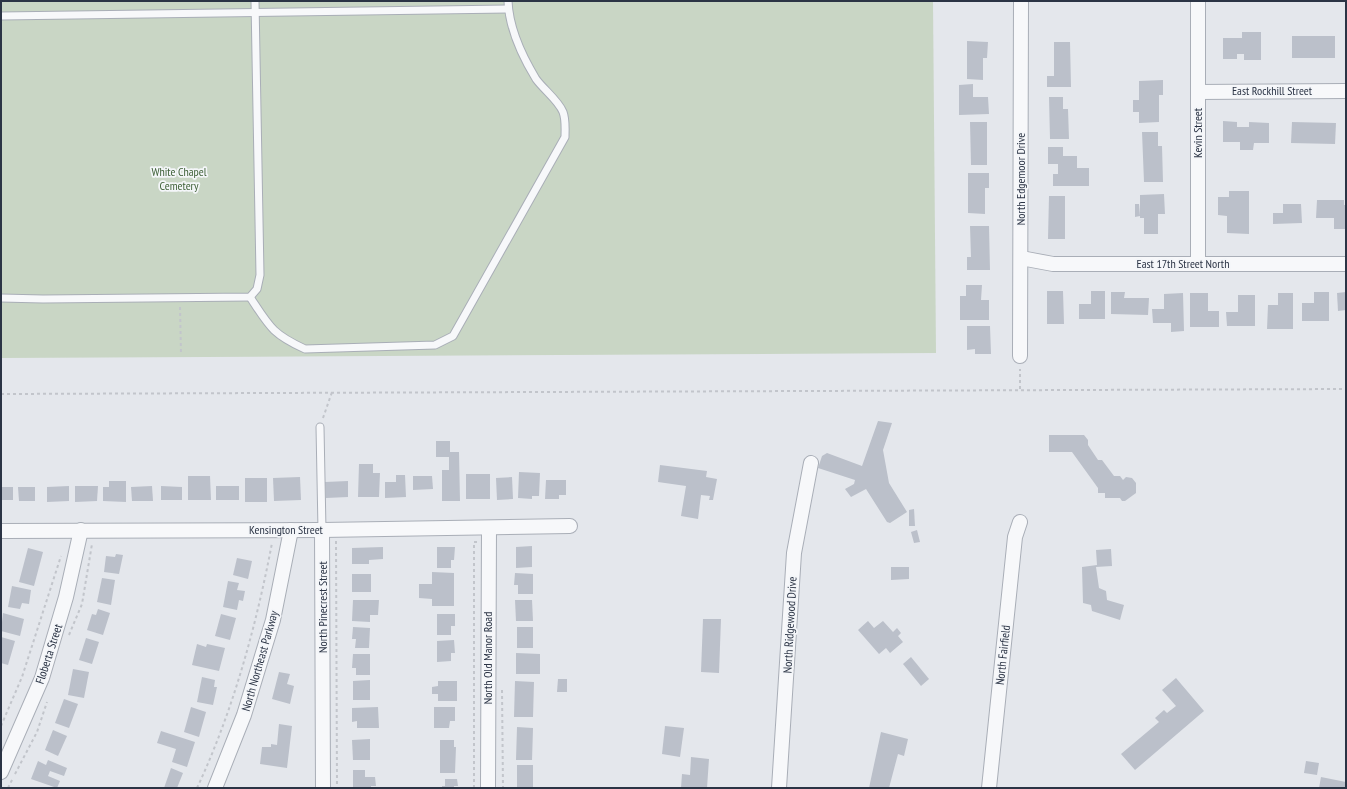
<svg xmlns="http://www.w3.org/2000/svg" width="1347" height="789" font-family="'PT Sans Narrow',sans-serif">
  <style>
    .green { fill: #c9d6c5 }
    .building { fill: #bbc0ca }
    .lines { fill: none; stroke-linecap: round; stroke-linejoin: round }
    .lane-casing { stroke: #a9aeb7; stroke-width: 9 }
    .street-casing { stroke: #a9aeb7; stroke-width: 16 }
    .path { stroke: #c2c5cb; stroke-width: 2; stroke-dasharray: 3 3; stroke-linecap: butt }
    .lane { stroke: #f7f8fa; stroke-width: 7 }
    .street { stroke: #f7f8fa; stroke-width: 14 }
    .labels { text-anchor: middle; stroke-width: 3.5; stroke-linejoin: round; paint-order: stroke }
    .street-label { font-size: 12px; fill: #2b3445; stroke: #f4f6f9 }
    .park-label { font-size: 12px; fill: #3f6138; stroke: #f4f6f9 }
  </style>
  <rect width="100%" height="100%" fill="#e4e7ec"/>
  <polygon class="green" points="1,1 933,1 936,353 1,358"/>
  <g class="building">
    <polygon points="1242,32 1261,32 1261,60 1244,60 1244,54 1237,54 1237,59 1223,59 1223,38 1242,38"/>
    <rect x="1292" y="36" width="43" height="22"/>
    <polygon points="967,41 988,42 987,58 983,58 983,80 967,79"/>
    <polygon points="1054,42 1070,42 1071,87 1047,87 1047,76 1054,76"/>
    <polygon points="1163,80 1163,95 1159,95 1159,122 1139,123 1139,112 1133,112 1133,100 1139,100 1139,81"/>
    <polygon points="973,84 973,97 988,97 989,114 959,115 959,85"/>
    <polygon points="1049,97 1063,97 1063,109 1068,109 1069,139 1050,139"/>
    <polygon points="1223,121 1237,122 1237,127 1249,127 1249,122 1269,123 1269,143 1254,143 1253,150 1240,150 1240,142 1223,142"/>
    <polygon points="970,122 987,122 987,165 971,165"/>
    <polygon points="1292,122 1336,123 1335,144 1291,143"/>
    <polygon points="1142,132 1158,132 1158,146 1162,146 1163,182 1144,182"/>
    <polygon points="1048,147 1063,147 1063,156 1077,156 1077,168 1089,168 1089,186 1053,186 1053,174 1058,174 1058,164 1048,164"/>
    <polygon points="968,173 989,173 989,188 985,188 985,214 968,213"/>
    <polygon points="1229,191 1249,191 1249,234 1227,233 1227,216 1218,215 1218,197 1229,197"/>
    <polygon points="1164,194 1165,214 1158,214 1158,234 1144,234 1144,218 1140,218 1140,195"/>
    <polygon points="1049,196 1065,196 1065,239 1048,239"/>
    <polygon points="1317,200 1344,200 1344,205 1346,205 1346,229 1334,229 1334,218 1316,218"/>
    <polygon points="1135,204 1139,204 1140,216 1135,217"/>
    <polygon points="1283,204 1301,204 1302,223 1273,224 1273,213 1283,213"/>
    <polygon points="970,226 989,226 990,270 967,270 967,257 971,257"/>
    <polygon points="966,285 982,285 981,300 989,300 989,320 960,320 960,296 966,296"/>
    <polygon points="1047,291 1063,291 1064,324 1047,324"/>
    <polygon points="1091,291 1105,291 1105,319 1079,319 1079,304 1091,304"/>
    <polygon points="1111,292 1125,292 1124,298 1149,298 1148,315 1111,314"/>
    <polygon points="1314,292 1329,292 1329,321 1302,321 1302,303 1314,303"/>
    <polygon points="1346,292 1346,310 1338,311 1337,293"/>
    <polygon points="1183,293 1184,331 1171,332 1171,323 1153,323 1152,309 1164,309 1164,294"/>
    <polygon points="1190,293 1208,293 1208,311 1219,311 1219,327 1190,327"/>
    <polygon points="1278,293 1293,293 1293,329 1267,329 1268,305 1278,305"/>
    <polygon points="1238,295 1255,295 1255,326 1227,326 1226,312 1238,312"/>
    <polygon points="967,326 990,326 991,354 975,354 975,349 967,350"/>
    <polygon points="878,421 892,423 883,450 889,483 907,512 890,523 887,522 866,489 851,497 845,489 854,484 855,480 818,468 822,456 827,453 862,466"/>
    <polygon points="1049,435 1084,435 1088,440 1088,445 1098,460 1102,460 1114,476 1120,476 1123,480 1126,477 1132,478 1136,483 1136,493 1125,501 1122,501 1120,498 1105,498 1105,493 1098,493 1098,488 1072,452 1049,452"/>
    <polygon points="436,441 450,441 450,452 459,452 460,501 442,501 442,470 449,470 449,457 436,457"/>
    <polygon points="359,464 373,464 373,473 380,473 379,497 358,497"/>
    <polygon points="660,465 707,471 706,477 717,479 713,500 709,500 710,496 701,495 698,519 681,516 686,486 658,482"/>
    <polygon points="519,472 540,473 539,496 532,496 532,499 518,498"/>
    <rect x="466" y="474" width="24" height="25"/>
    <polygon points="396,475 405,475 406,497 385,498 385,482 396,482"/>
    <polygon points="188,476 210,476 211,500 188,500"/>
    <polygon points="413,476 432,476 433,489 413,490"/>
    <polygon points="300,477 301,500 274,501 273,478"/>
    <polygon points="512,477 513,499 497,500 496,478"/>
    <rect x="245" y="478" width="22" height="24"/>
    <polygon points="546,480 566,480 566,495 559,495 559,499 545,499"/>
    <polygon points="109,481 126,481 126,502 103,501 103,487 109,487"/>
    <polygon points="348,481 348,497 326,498 325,482"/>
    <polygon points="69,486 69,501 47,502 47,487"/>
    <polygon points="75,486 98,486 97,501 75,502"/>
    <polygon points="152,486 153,501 132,501 131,487"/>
    <polygon points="161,486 182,487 182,500 161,500"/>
    <rect x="216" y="486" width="23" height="14"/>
    <rect x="1" y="487" width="12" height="13"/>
    <polygon points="18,487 35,487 35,501 19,501"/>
    <polygon points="914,509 915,526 909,526 909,510"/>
    <polygon points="917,530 920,542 914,543 911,532"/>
    <polygon points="532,546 532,567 516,568 516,547"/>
    <polygon points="383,547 383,559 369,560 369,564 352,564 352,548"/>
    <polygon points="437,547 455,547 454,560 451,560 451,568 437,568"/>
    <polygon points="28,548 43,552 34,586 19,582"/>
    <polygon points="1111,549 1112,566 1096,567 1099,588 1106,591 1107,600 1124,605 1120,620 1092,611 1091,605 1083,603 1082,567 1097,565 1096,550"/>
    <polygon points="116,554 123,555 119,574 104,572 106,556 115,557"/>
    <polygon points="237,558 252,561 248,579 233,575"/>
    <polygon points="891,567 909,567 909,579 891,580"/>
    <polygon points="432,572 454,573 454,606 432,606 432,599 419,598 419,584 432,584"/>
    <polygon points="515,573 533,574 533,594 518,594 518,585 514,585"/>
    <rect x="352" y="574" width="19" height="18"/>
    <polygon points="102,578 115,580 111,605 97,602"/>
    <polygon points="228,581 239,583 237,590 245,591 243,601 239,600 237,610 223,607"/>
    <polygon points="12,586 31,590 29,604 22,603 20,609 8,607"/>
    <polygon points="353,600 379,600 378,615 370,615 370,622 352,621"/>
    <polygon points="515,600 532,600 533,621 516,621"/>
    <polygon points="98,609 110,613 103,635 87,630 92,614 96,615"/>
    <polygon points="3,613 24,619 20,636 1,631"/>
    <polygon points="221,614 236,618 230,640 215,636"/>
    <polygon points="437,614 455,614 455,626 451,626 451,635 437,635"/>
    <polygon points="703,619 721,619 719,673 701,672"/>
    <polygon points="868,621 874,628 883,621 893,632 897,628 901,633 898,636 903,642 890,653 886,648 879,654 858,630"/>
    <polygon points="353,627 370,628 369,648 355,648 356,639 352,639"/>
    <rect x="517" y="627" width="16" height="21"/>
    <polygon points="1,637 15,641 8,665 1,663"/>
    <polygon points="86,638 99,642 92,664 79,660"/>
    <polygon points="454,640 455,653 451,653 451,661 437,662 437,641"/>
    <polygon points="197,644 206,647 207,644 225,648 219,671 192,665"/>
    <polygon points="516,653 540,654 540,674 516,674"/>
    <polygon points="353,654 370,654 370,675 356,675 356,668 352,668"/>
    <polygon points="911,657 929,679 921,686 903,664"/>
    <polygon points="73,669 89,672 84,698 68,695"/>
    <polygon points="279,672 290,674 287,684 294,686 290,704 272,699"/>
    <polygon points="202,677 215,680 214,687 217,687 213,705 197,702"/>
    <polygon points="1176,678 1204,711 1135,770 1121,754 1159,722 1155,718 1164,710 1167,713 1176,706 1162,690"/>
    <polygon points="558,679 567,679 567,692 557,692"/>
    <polygon points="370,680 370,700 353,700 353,681"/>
    <polygon points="438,681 457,681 457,701 438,701 438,694 432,694 432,687 438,686"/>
    <polygon points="515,681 534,682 533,717 514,717"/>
    <polygon points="64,699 78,704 69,728 55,723"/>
    <polygon points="191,707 206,712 199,737 184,732"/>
    <polygon points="378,707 379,728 357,728 357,721 352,722 352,708"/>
    <polygon points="434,707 455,707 455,721 450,721 449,728 434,728"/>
    <polygon points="279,724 292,726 287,768 260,764 262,747 271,747 271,744 277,745"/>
    <polygon points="665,726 684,728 680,757 662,754"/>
    <polygon points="517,727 533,728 532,760 516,760"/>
    <polygon points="53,730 67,736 58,756 45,750"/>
    <polygon points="161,731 195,742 187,767 172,762 176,749 157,743"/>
    <polygon points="881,732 908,739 904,756 898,754 889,788 869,788"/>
    <polygon points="370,739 370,760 353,760 352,740"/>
    <polygon points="440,740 454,740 454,747 456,747 455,773 440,773"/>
    <polygon points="691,757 709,759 707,788 681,788 682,774 690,775"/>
    <polygon points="48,760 67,768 64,776 50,771 48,776 60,781 57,788 31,779 38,761 46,765"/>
    <polygon points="1306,761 1319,763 1317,775 1304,773"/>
    <rect x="517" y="765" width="16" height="22"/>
    <polygon points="171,768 183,773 177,788 164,788"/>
    <polygon points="353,770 365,770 365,777 375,777 376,786 371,786 371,788 353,788"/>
    <polygon points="1321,777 1346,782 1346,788 1319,788"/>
    <polygon points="445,779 457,779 458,786 454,786 454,788 442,788 442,786 445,786"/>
  </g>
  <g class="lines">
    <defs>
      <g id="lane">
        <polyline points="1,16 508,9"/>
        <path d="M250 297C269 326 272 334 305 349L435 345 453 336 565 137C565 129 566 120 563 112 558 100 544 90 536 79 522 56 509 27 508 1"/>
        <polyline points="1,298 43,299 250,297 257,289 260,275 255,1"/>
        <polyline points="320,427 322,530"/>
      </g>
      <g id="street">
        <polyline points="1198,1 1198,264"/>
        <polyline points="1198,92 1346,91"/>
        <polyline points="1021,258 1053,264 1346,264"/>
        <polyline points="1020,356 1021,1"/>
        <polyline points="322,530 323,788"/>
        <polyline points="1,531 322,530 570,526"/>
        <polyline points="1,772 42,678 66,597 81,530"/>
        <polyline points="215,788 244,715 273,620 291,530"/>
        <polyline points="488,788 489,528"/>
        <polyline points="779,788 794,553 811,463"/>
        <polyline points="989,788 1015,537 1020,522"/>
      </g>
    </defs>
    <use href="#lane" class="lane-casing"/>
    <use href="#street" class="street-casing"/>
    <g class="path">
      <polyline points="180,307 181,354"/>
      <polyline points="1020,389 1020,369"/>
      <polyline points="1,394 1346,389"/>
      <polyline points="323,418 332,392"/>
      <polyline points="336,541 337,788"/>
      <polyline points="69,635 82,604 92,544"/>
      <polyline points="502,690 503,788"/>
      <polyline points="1,726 22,677 61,556"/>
      <polyline points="15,774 37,732 47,702"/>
      <polyline points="8,788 13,778"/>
      <path d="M197 788C233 711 256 627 272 543"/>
      <polyline points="474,788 474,542 477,542"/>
    </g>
    <use href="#lane" class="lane"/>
    <use href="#street" class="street"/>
  </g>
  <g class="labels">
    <g class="street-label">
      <text x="1272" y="95">East Rockhill Street</text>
      <text transform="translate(1198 133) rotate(-90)" y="4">Kevin Street</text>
      <text transform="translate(1021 179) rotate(-90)" y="4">North Edgemoor Drive</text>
      <text x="1183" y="268">East 17th Street North</text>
      <text x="286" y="534">Kensington Street</text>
      <text transform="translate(323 607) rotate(-90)" y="4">North Pinecrest Street</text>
      <text transform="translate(790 625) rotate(-87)" y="4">North Ridgewood Drive</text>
      <text transform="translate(49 654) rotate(-72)" y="4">Floberta Street</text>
      <text transform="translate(1003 655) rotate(-84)" y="4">North Fairfield</text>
      <text transform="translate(488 658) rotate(-90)" y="4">North Old Manor Road</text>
      <text transform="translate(260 661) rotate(-74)" y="4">North Northeast Parkway</text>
    </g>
    <g class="park-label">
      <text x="179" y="176">White Chapel<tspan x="179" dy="14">Cemetery</tspan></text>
    </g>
  </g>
  <rect width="1347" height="789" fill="none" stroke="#2b3445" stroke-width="4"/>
</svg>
